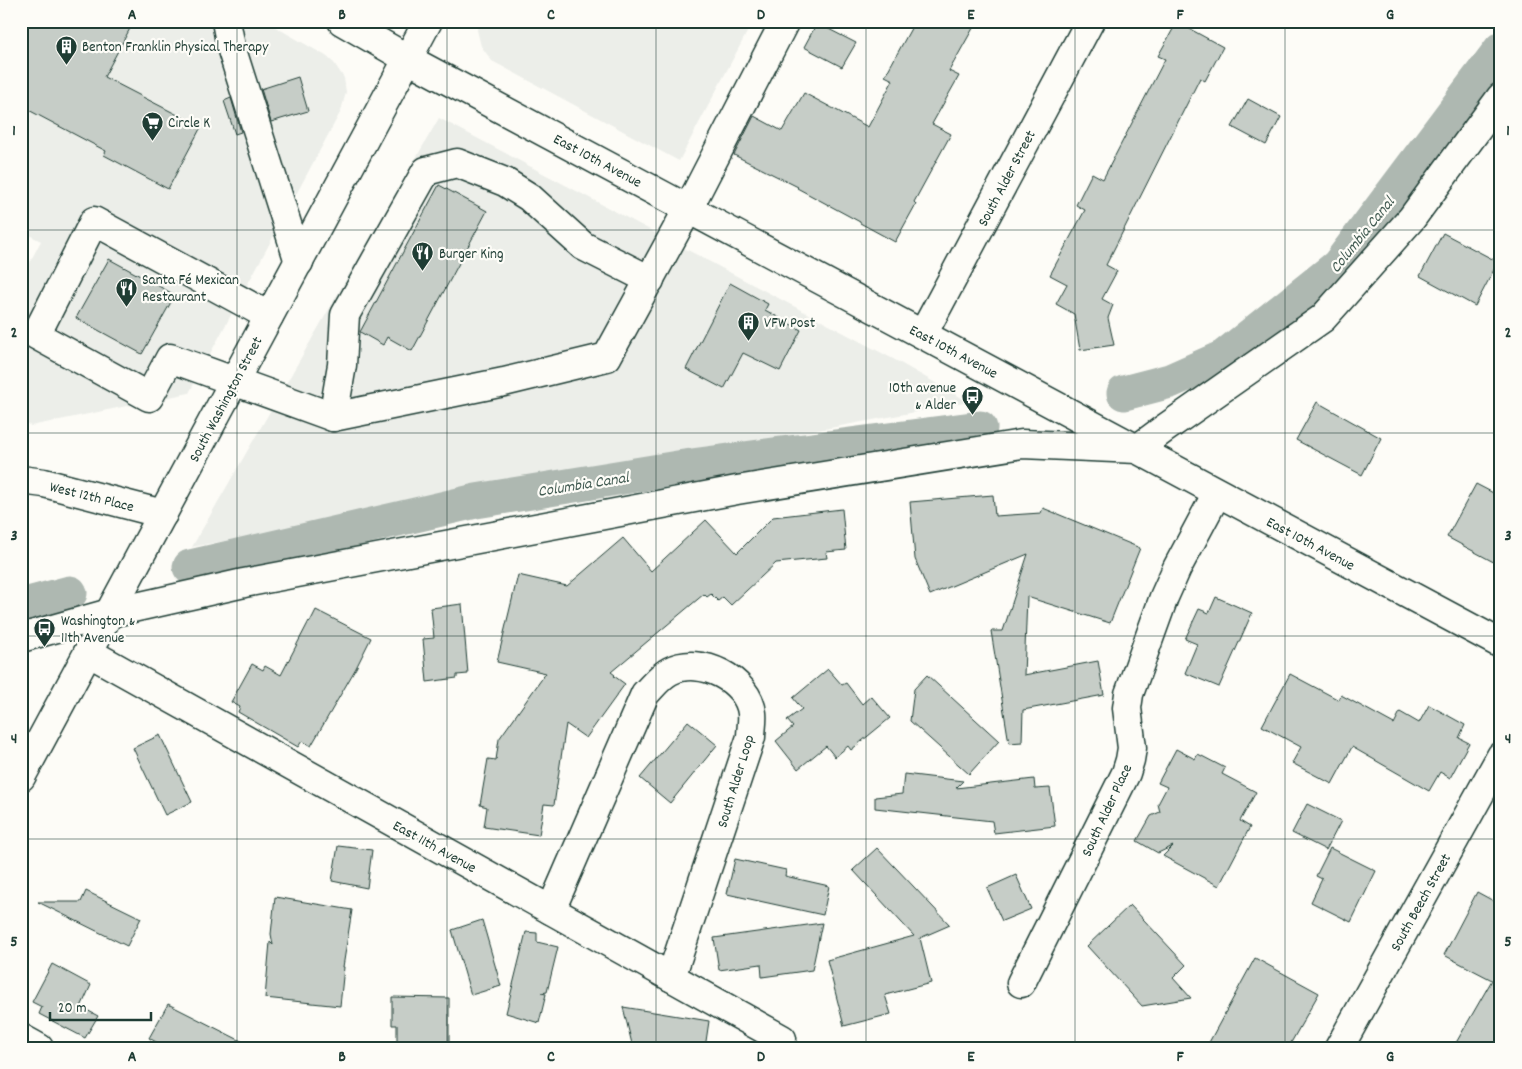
<svg xmlns="http://www.w3.org/2000/svg" width="1522" height="1069" font-family="Dekko,sans-serif">
  <style>
    .built { fill: #eceee9 }
    .lines { fill: none; stroke-linecap: round; stroke-linejoin: round }
    .canal { stroke: #aeb8b1; stroke-width: 35 }
    .building { fill: #c6cdc7; stroke: #1f3d34 }
    .minor-casing { stroke: #1f3d34; stroke-width: 31 }
    .major-casing { stroke: #1f3d34; stroke-width: 31 }
    .minor { stroke: #fdfcf7; stroke-width: 28 }
    .major { stroke: #fdfcf7; stroke-width: 28 }
    .grid { fill: none; stroke: #1f3d34; stroke-width: 1; stroke-opacity: 0.55 }
    .labels { text-anchor: middle; stroke-width: 4.5; stroke-linejoin: round; paint-order: stroke }
    .poi-label { font-size: 15px; fill: #1f3d34; stroke: #fdfcf7; text-anchor: start }
    .street-label { font-size: 15px; fill: #1f3d34; stroke: #fdfcf7 }
    .water-label { font-size: 16px; font-style: italic; fill: #435c53; stroke: #fdfcf7 }
    .neatline { fill: none; stroke: #1f3d34; stroke-width: 2 }
    .grid-label { font-size: 16px; text-anchor: middle; font-weight: bold; fill: #1f3d34 }
  </style>
  <rect width="100%" height="100%" fill="#fdfcf7"/>
  <filter id="ink" filterUnits="userSpaceOnUse"><feTurbulence type="fractalNoise" baseFrequency=".02" numOctaves="2"/><feDisplacementMap in="SourceGraphic" scale="10" xChannelSelector="R" yChannelSelector="G"/><feConvolveMatrix kernelMatrix="1 2 1 2 8 2 1 2 1" color-interpolation-filters="sRGB"/></filter>
  <g filter="url(#ink)">
    <g class="built">
      <polygon points="21,21 265,21 326,56 334,63 344,78 346,92 341,111 189,393 31,426 21,421 21,279 41,241 21,231"/>
      <polygon points="479,21 753,21 679,161 492,61 481,46 477,30"/>
      <polygon points="439,118 895,360 969,402 192,547"/>
    </g>
    <g class="lines">
      <g class="canal">
        <polyline points="1124,393 1170,381 1224,357 1338,266 1501,49"/>
        <polyline points="190,567 476,501 684,467 980,428"/>
        <polyline points="21,606 70,593"/>
      </g>
    </g>
    <g class="building">
      <polygon points="21,21 134,21 104,77 201,127 168,189 104,155 106,151 21,106"/>
      <polygon points="915,21 977,21 949,71 959,76 932,124 951,134 914,202 916,204 895,242 860,223 860,222 797,188 798,187 734,155 754,116 782,131 804,93 868,127 893,80 885,76"/>
      <polygon points="1177,22 1223,47 1205,81 1200,78 1106,265 1117,271 1102,299 1113,305 1108,318 1114,345 1080,350 1074,314 1056,304 1067,284 1050,275 1085,210 1076,205 1092,173 1103,179 1165,59 1158,56"/>
      <polygon points="817,23 856,43 842,67 804,47"/>
      <polygon points="298,77 308,111 271,122 261,89"/>
      <polygon points="231,98 241,132 235,134 224,101"/>
      <polygon points="1248,99 1281,117 1266,145 1232,127"/>
      <polygon points="439,185 487,211 412,351 387,337 383,345 360,332"/>
      <polygon points="1443,233 1498,262 1475,306 1420,276"/>
      <polygon points="109,259 175,295 142,354 76,318"/>
      <polygon points="730,283 768,304 765,310 801,330 780,371 743,353 724,389 686,369"/>
      <polygon points="1317,402 1381,438 1362,475 1296,440"/>
      <polygon points="1476,484 1501,497 1501,566 1447,537"/>
      <polygon points="993,495 995,516 1041,513 1043,508 1140,548 1110,623 1027,597 1024,675 1098,661 1104,695 1023,710 1022,742 1009,743 991,631 1003,631 1028,554 930,595 915,559 910,502"/>
      <polygon points="842,509 846,550 826,552 827,558 776,563 731,605 723,597 718,601 711,594 707,597 704,594 611,672 615,675 614,676 625,684 586,738 566,724 554,805 544,804 539,835 484,827 487,807 480,805 488,759 496,760 499,739 546,673 497,662 518,575 567,586 623,538 651,571 706,520 737,553 773,517"/>
      <polygon points="1216,597 1252,613 1219,687 1185,673 1197,644 1185,639 1199,609 1209,613"/>
      <polygon points="462,604 468,674 457,675 457,678 427,682 423,639 434,638 431,608"/>
      <polygon points="316,610 371,638 356,668 311,746 302,741 298,747 238,712 240,707 231,702 252,664 263,670 265,666 281,675 309,621 310,622"/>
      <polygon points="828,669 842,685 846,683 862,704 871,696 890,718 851,750 848,746 835,757 826,746 798,769 776,741 793,727 787,720 802,709 793,698"/>
      <polygon points="1290,674 1339,700 1341,695 1394,724 1400,712 1419,723 1429,705 1465,725 1459,738 1469,743 1450,778 1440,772 1429,791 1352,747 1332,784 1292,763 1301,747 1262,726"/>
      <polygon points="927,675 999,741 969,774 910,721 914,689"/>
      <polygon points="688,721 717,745 670,803 640,778"/>
      <polygon points="160,735 192,802 165,815 133,748"/>
      <polygon points="1176,749 1195,759 1198,754 1225,768 1222,774 1256,792 1240,821 1250,827 1219,886 1163,856 1173,846 1158,853 1137,841 1151,816 1160,812 1158,804 1167,787 1158,783"/>
      <polygon points="904,774 963,781 956,788 1034,779 1035,789 1050,788 1055,826 994,833 992,821 875,808 875,797 902,794"/>
      <polygon points="1307,804 1341,821 1326,850 1292,833"/>
      <polygon points="338,846 372,850 367,888 332,881"/>
      <polygon points="877,848 950,925 920,938 931,983 885,995 891,1014 844,1026 827,960 914,936 853,870"/>
      <polygon points="1330,848 1376,871 1351,922 1311,902 1322,879 1316,876"/>
      <polygon points="735,859 786,870 785,876 829,886 823,915 727,894"/>
      <polygon points="1016,875 1031,909 1002,921 987,888"/>
      <polygon points="86,891 141,918 127,946 38,902 81,902"/>
      <polygon points="1477,892 1501,905 1501,1048 1453,1048 1492,980 1444,955"/>
      <polygon points="275,897 352,910 343,967 344,967 340,1006 265,998 270,942 273,945 271,934"/>
      <polygon points="1130,905 1186,965 1173,978 1191,998 1142,1006 1087,946"/>
      <polygon points="482,920 501,986 471,995 452,930"/>
      <polygon points="822,923 812,970 762,977 761,964 719,970 714,938"/>
      <polygon points="526,932 537,933 537,942 558,947 547,992 541,993 546,994 539,1023 506,1013"/>
      <polygon points="1255,958 1319,993 1288,1048 1206,1048"/>
      <polygon points="52,964 91,985 81,1007 98,1016 85,1038 39,1014 42,1007 32,1002"/>
      <polygon points="392,997 449,998 449,1048 397,1048 397,1025 392,1025"/>
      <polygon points="168,1004 255,1048 167,1048 149,1038"/>
      <polygon points="623,1007 709,1021 705,1048 633,1048"/>
    </g>
    <g class="lines">
      <defs>
        <g id="minor">
          <polyline points="226,21 231,47 299,262"/>
          <polyline points="269,316 94,221 36,335 149,397 170,358 333,417 504,382 607,357 688,209 785,21"/>
          <polyline points="923,334 1090,21"/>
          <polyline points="333,417 342,365 345,315 426,171 457,163 505,182 529,197 583,246 650,280"/>
          <polyline points="21,480 44,483 163,514"/>
          <polyline points="21,638 110,613 244,583 737,490 1022,444 1137,449 1164,429 1323,318 1412,218 1501,97"/>
          <polyline points="88,652 782,1039"/>
          <path d="M551 910 645 694C653 686 660 676 670 671 701 655 748 680 752 713 753 721 751 729 751 737L671 977"/>
          <polyline points="1021,983 1126,773 1130,760 1132,748 1127,708 1129,694 1164,597 1177,568 1217,493"/>
          <polyline points="21,1038 39,1048"/>
          <polyline points="1339,1048 1501,756"/>
        </g>
        <g id="major">
          <polyline points="342,21 408,59 1501,644"/>
          <polyline points="21,777 428,21"/>
        </g>
      </defs>
      <use href="#minor" class="minor-casing"/>
      <use href="#major" class="major-casing"/>
      <use href="#minor" class="minor"/>
      <use href="#major" class="major"/>
    </g>
  </g>
  <path class="grid" d="M237 21V1048M447 21V1048M656 21V1048M866 21V1048M1075 21V1048M1285 21V1048M21 230H1501M21 433H1501M21 636H1501M21 839H1501"/>
  <defs>
    <symbol id="building-pin" viewBox="-11 -11 22 30"><path d="M0 17L-7.5 6A9.5 9.5 0 1 1 7.5 6Z" fill="#1f3d34" stroke="#fdfcf7"/><path d="M-4-6H4V6H1V3H-1V6H-4ZM-2.5-4.3h1.7v1.8h-1.7ZM.8-4.3h1.7v1.8H.8ZM-2.5-1h1.7V.8h-1.7ZM.8-1h1.7V.8H.8Z" fill="#fff"/></symbol>
    <symbol id="supermarket-pin" viewBox="-11 -11 22 30"><path d="M0 17L-7.5 6A9.5 9.5 0 1 1 7.5 6Z" fill="#1f3d34" stroke="#fdfcf7"/><path d="M-6-5.5h2.5l.6 2H6L4.5 2H-2.5L-4.4-4H-6ZM-1.5 3.2a1.3 1.3 0 1 0 .1 0ZM3 3.2a1.3 1.3 0 1 0 .1 0Z" fill="#fff"/></symbol>
    <symbol id="restaurant-pin" viewBox="-11 -11 22 30"><path d="M0 17L-7.5 6A9.5 9.5 0 1 1 7.5 6Z" fill="#1f3d34" stroke="#fdfcf7"/><path d="M-5-6h1v4h1v-4h1v4h1v-4h1v5L-1.5 .5V6h-2V.5L-5-1ZM5-6V6H3V1.5H1.5Q1.5-4 5-6Z" fill="#fff"/></symbol>
    <symbol id="bus-pin" viewBox="-11 -11 22 30"><path d="M0 17L-7.5 6A9.5 9.5 0 1 1 7.5 6Z" fill="#1f3d34" stroke="#fdfcf7"/><path d="M-5-6H5V4H4V6H2V4H-2V6H-4V4H-5ZM-3.5-4V0h7V-4ZM-3.5 1.2v1.5H-2V1.2ZM2 1.2v1.5H3.5V1.2Z" fill="#fff"/></symbol>
  </defs>
  <g fill-rule="evenodd">
    <use href="#building-pin" x="54" y="34" width="25" height="34"/>
    <use href="#supermarket-pin" x="140" y="110" width="25" height="34"/>
    <use href="#restaurant-pin" x="410" y="240" width="25" height="34"/>
    <use href="#restaurant-pin" x="114" y="276" width="25" height="34"/>
    <use href="#building-pin" x="736" y="310" width="25" height="34"/>
    <use href="#bus-pin" x="960" y="384" width="25" height="34"/>
    <use href="#bus-pin" x="32" y="616" width="25" height="34"/>
  </g>
  <g class="labels">
    <g class="poi-label">
      <text x="82" y="51">Benton Franklin Physical Therapy</text>
      <text x="168" y="127">Circle K</text>
      <text x="439" y="258">Burger King</text>
      <text x="142" y="284">Santa Fé Mexican<tspan x="142" dy="17">Restaurant</tspan></text>
      <text x="764" y="327">VFW Post</text>
      <text x="956" y="392" text-anchor="end">10th avenue<tspan x="956" dy="17">&amp; Alder</tspan></text>
      <text x="61" y="625">Washington &amp;<tspan x="61" dy="17">11th Avenue</tspan></text>
    </g>
    <g class="street-label">
      <text transform="translate(598 160) rotate(28)" y="5">East 10th Avenue</text>
      <text transform="translate(1006 178) rotate(-62)" y="5">South Alder Street</text>
      <text transform="translate(954 351) rotate(28)" y="5">East 10th Avenue</text>
      <text transform="translate(225 399) rotate(-62)" y="5">South Washington Street</text>
      <text transform="translate(92 496) rotate(14)" y="5">West 12th Place</text>
      <text transform="translate(1311 543) rotate(28)" y="5">East 10th Avenue</text>
      <text transform="translate(735 781) rotate(-73)" y="5">South Alder Loop</text>
      <text transform="translate(1106 810) rotate(-65)" y="5">South Alder Place</text>
      <text transform="translate(435 846) rotate(29)" y="5">East 11th Avenue</text>
      <text transform="translate(1420 902) rotate(-61)" y="5">South Beech Street</text>
    </g>
    <g class="water-label">
      <text transform="translate(1361 234) rotate(-51)" y="6">Columbia Canal</text>
      <text transform="translate(583 483) rotate(-9)" y="6">Columbia Canal</text>
    </g>
  </g>
  <rect width="1522" height="1069" fill="none" stroke="#fdfcf7" stroke-width="55"/>
  <path d="M50 1012v8h101v-8" fill="none" stroke="#1f3d34" stroke-width="2.5"/>
  <text x="58" y="1012" font-size="15" fill="#1f3d34" stroke="#fdfcf7" stroke-width="4" paint-order="stroke">20 m</text>
  <rect x="28" y="28" width="1466" height="1014" class="neatline"/>
  <g class="grid-label">
    <text x="132" y="19">A</text>
    <text x="342" y="19">B</text>
    <text x="551" y="19">C</text>
    <text x="761" y="19">D</text>
    <text x="971" y="19">E</text>
    <text x="1180" y="19">F</text>
    <text x="1390" y="19">G</text>
    <text x="14" y="135">1</text>
    <text x="1508" y="135">1</text>
    <text x="14" y="337">2</text>
    <text x="1508" y="337">2</text>
    <text x="14" y="540">3</text>
    <text x="1508" y="540">3</text>
    <text x="14" y="743">4</text>
    <text x="1508" y="743">4</text>
    <text x="14" y="946">5</text>
    <text x="1508" y="946">5</text>
    <text x="132" y="1061">A</text>
    <text x="342" y="1061">B</text>
    <text x="551" y="1061">C</text>
    <text x="761" y="1061">D</text>
    <text x="971" y="1061">E</text>
    <text x="1180" y="1061">F</text>
    <text x="1390" y="1061">G</text>
  </g>
</svg>
